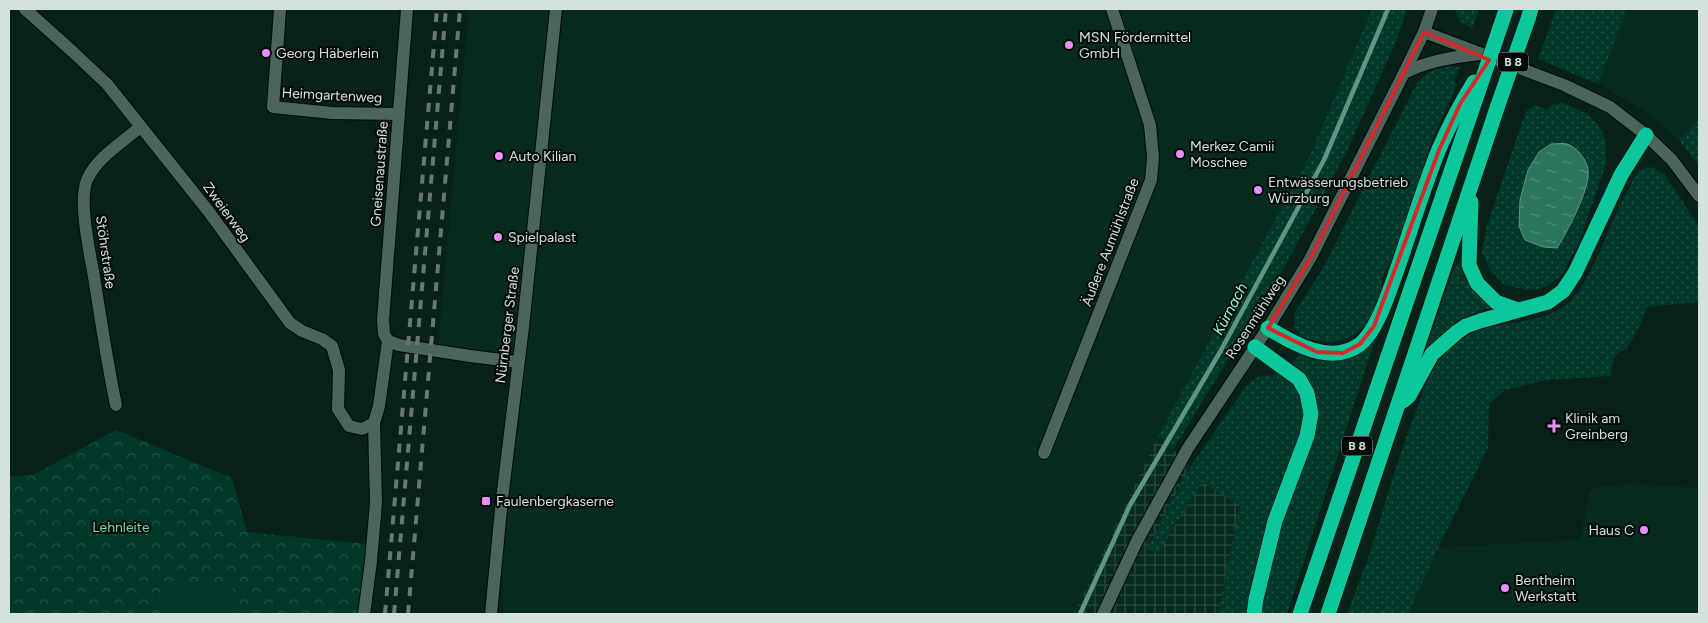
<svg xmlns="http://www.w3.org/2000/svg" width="1708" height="623" font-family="Figtree,sans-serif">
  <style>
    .built { fill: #082b20 }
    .industrial { fill: url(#industrial-grid) }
    .grass { fill: url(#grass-dots) }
    .park { fill: url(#park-crowns) }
    .pitch { fill: #003929 }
    .water { fill: url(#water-ripples); stroke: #5e9583 }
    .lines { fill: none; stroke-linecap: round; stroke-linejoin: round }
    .stream { stroke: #5e9583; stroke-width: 4.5 }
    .minor-casing { stroke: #000a05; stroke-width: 14 }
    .highway-casing { stroke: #000a05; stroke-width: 16 }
    .minor { stroke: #4b655b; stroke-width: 12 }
    .highway { stroke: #0bc79b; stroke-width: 15 }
    .rail { stroke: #657972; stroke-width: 4; stroke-dasharray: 9 9; stroke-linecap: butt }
    .highway-bridge-casing { stroke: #000a05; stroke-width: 16; stroke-linecap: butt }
    .highway-bridge { stroke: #0bc79b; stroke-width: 15 }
    .marked { fill: none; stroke: #d62828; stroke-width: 4; stroke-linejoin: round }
    .poi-dot { fill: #e88eff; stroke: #020906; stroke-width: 2 }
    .labels { text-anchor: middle; stroke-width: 4; stroke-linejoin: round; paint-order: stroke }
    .shield { fill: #020906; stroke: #95a19c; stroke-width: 1 }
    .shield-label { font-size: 12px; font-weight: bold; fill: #d4e2dc }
    .poi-label { font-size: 14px; fill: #d4e2dc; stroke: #020906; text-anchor: start }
    .street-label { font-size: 14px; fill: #d4e2dc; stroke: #020906 }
    .park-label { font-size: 14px; fill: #6fd8b5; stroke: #020906 }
    .water-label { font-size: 15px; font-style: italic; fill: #93fdd8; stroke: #020906 }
  </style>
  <defs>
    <pattern id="industrial-grid" width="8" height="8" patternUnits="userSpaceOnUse" patternTransform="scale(1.25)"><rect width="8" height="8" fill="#082b20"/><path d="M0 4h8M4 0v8" fill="none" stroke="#2b4940"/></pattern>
    <pattern id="grass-dots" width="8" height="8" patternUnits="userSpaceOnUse" patternTransform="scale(1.25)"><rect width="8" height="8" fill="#003929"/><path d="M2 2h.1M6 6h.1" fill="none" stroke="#245547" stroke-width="1.8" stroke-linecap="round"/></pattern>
    <pattern id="park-crowns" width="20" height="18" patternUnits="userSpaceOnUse" patternTransform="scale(1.25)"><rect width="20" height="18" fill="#003929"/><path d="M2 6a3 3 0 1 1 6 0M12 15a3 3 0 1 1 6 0" fill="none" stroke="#245547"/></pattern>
    <pattern id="water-ripples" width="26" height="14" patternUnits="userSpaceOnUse" patternTransform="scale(1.25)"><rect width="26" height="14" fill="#2b745d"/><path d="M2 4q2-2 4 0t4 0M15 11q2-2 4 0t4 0" fill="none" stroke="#538e7b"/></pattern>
  </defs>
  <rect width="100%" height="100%" fill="#082119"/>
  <g class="built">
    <polygon points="469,9 1372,9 1310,155 1159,434 1074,614 503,614 502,499 514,398 510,367 437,354"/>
    <polygon points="1627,9 1699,9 1699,119 1679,140 1658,121 1637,106 1598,84"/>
    <polygon points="1634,483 1699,488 1699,614 1408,614 1438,548 1580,539 1589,494 1593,488"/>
  </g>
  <polygon class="industrial" points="1159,434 1202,481 1240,505 1218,614 1074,614"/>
  <g class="grass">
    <polygon points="1372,9 1407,9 1397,39 1347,151 1284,268 1173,450 1159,434 1310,155"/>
    <polygon points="1454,9 1479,9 1472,29 1460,21"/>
    <polygon points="1556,9 1627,9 1598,84 1538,59"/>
    <path d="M1453 66 1460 67 1454 80 1457 84 1433 138 1392 261C1387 267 1383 273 1382 281 1381 285 1382 289 1381 293 1370 335 1340 352 1299 336L1300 333 1296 330 1294 324 1295 312 1324 266 1417 83C1428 71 1437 67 1453 66Z"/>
    <polygon points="1563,103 1588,114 1599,126 1606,140 1606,164 1579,243 1561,276 1544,288 1526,290 1503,284 1490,270 1482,252 1487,225 1526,111 1535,105 1547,110 1551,105"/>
    <polygon points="1699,119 1699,166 1679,140"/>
    <path d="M1653 167 1665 175 1699 226V302L1647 307 1639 328 1627 348 1617 354 1612 363 1611 376 1546 380 1505 390 1489 404 1488 448 1438 548 1408 614H1347C1357 587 1368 560 1376 532 1388 492 1400 453 1415 414 1420 400 1425 385 1432 372 1438 359 1450 347 1462 339 1500 314 1552 332 1580 289 1600 258 1610 222 1628 190 1631 185 1634 175 1639 171 1644 168 1648 168 1653 167Z"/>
    <path d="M1460 262C1461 282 1476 294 1490 306V308L1481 310 1457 321 1427 347 1455 266Z"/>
    <path d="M1381 325 1368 361 1287 614H1261L1278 534 1318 417C1317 395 1311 376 1293 363L1299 355C1311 360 1324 364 1337 359 1345 357 1373 332 1381 325Z"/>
    <path d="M1276 373C1301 378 1307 410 1302 431L1275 497 1251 582 1247 614H1218L1240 505 1202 482 1158 553 1147 550 1188 470 1247 385 1259 376 1274 375Z"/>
  </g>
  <polygon class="park" points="116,430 232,478 247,532 369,544 359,614 9,614 9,476 33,475"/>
  <polygon class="pitch" points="232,584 234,614 165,614 164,588"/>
  <path class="water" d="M1551 144C1556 144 1562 143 1567 144 1577 147 1587 160 1588 170 1591 188 1566 234 1557 248L1543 247 1525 240 1519 226 1520 200 1528 170 1539 152Z"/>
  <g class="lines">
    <polyline class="stream" points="1080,614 1130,505 1220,352 1324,160 1388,9"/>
    <defs>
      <g id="minor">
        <polyline points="25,9 73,52 107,84 209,212 290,323 302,331 322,339 332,346 339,370 338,409 349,426 362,429 374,423"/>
        <polyline points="280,9 273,107 332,113 398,114"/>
        <polyline points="1424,32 1564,85 1610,107 1646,135 1672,160 1699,196"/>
        <path d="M1404 73C1430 60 1451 58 1479 54"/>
        <polyline points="388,341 399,345 470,356 518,362"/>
        <path d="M116 405C107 362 101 320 94 277 90 253 78 201 87 180 96 158 123 142 140 127"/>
        <polyline points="1044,453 1151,180 1153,157 1150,125 1112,9"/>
        <polyline points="364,614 371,561 376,503 374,423 379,406 388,341 384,334 383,320 407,9"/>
        <polyline points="491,614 502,499 523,327 556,9"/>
        <polyline points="1103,614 1137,541 1188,448 1268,328 1310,259 1404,73 1424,32 1432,9"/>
      </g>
      <g id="highway">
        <polyline points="1528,19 1531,9"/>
        <polyline points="1471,202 1469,265 1477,283 1496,302 1518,310"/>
        <path d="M1268 328C1294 344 1330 365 1359 345 1378 331 1391 286 1399 264 1412 226 1424 186 1439 149 1449 126 1461 103 1474 82"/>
        <polyline points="1403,401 1409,396 1432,354 1457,332 1466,326 1480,321 1548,302 1563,291 1575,273 1621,175 1646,135"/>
        <polyline points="1254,614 1256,599 1275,521 1307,436 1311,414 1307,393 1299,379 1255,347"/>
        <polyline points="1300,614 1489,60"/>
        <polyline points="1328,614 1498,105"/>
      </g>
    </defs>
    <use href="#minor" class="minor-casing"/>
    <use href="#highway" class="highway-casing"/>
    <use href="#minor" class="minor"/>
    <use href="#highway" class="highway"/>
    <g class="rail">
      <polyline points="385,614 437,9"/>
      <polyline points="394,614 446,9"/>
      <polyline points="408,614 460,9"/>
    </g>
    <defs>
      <g id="highway-bridge">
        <polyline points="1489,60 1506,10"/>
        <polyline points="1498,105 1528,19"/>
      </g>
    </defs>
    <use href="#highway-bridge" class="highway-bridge-casing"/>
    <use href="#highway-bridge" class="highway-bridge"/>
  </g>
  <path class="marked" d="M1424 32 1489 60 1460 104 1439 150 1374 326 1360 344 1343 353 1317 352 1268 328 1310 259Z"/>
  <g class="poi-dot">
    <circle cx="1069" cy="45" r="5"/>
    <circle cx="266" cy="53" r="5"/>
    <circle cx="1180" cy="154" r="5"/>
    <circle cx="499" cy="156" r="5"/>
    <circle cx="1258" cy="190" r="5"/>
    <circle cx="498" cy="237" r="5"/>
    <path d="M1551.5 418.5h5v5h5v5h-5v5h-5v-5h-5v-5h5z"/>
    <rect x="481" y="496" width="10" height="10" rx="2.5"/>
    <circle cx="1644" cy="530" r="5"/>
    <circle cx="1505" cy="588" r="5"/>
  </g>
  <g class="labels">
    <g class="shield">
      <rect x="1498" y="52.5" width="30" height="19" rx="4"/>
      <rect x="1342" y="436.5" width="30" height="19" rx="4"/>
    </g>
    <g class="shield-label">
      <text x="1513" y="66">B 8</text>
      <text x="1357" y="450">B 8</text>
    </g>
    <g class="poi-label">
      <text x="1079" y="42">MSN Fördermittel<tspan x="1079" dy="16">GmbH</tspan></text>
      <text x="276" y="58">Georg Häberlein</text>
      <text x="1190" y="151">Merkez Camii<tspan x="1190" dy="16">Moschee</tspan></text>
      <text x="509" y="161">Auto Kilian</text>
      <text x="1268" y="187">Entwässerungsbetrieb<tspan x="1268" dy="16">Würzburg</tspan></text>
      <text x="508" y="242">Spielpalast</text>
      <text x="1565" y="423">Klinik am<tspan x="1565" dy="16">Greinberg</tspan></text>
      <text x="496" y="506">Faulenbergkaserne</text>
      <text x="1634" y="535" text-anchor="end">Haus C</text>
      <text x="1515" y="585">Bentheim<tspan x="1515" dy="16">Werkstatt</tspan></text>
    </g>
    <g class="street-label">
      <text transform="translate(332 95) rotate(3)" y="5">Heimgartenweg</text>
      <text transform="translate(379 174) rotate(-86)" y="5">Gneisenaustraße</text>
      <text transform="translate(227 212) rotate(54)" y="5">Zweierweg</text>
      <text transform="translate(1110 242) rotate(-69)" y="5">Äußere Aumühlstraße</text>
      <text transform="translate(106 252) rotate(82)" y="5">Stöhrstraße</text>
      <text transform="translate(1255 317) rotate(-57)" y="5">Rosenmühlweg</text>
      <text transform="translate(507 325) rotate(-83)" y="5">Nürnberger Straße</text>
    </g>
    <g class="park-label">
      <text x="121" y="532">Lehnleite</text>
    </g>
    <g class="water-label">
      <text transform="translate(1230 309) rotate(-62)" y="5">Kürnach</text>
    </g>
  </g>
  <rect width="1708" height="623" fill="none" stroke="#d4e2dc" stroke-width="20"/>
</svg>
